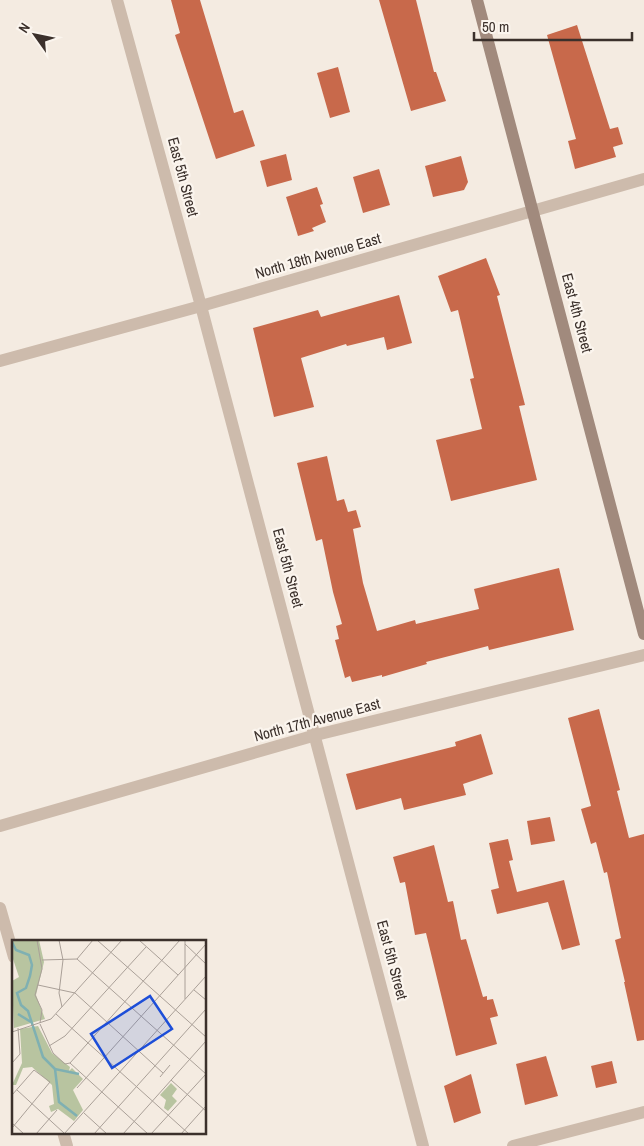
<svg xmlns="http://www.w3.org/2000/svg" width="644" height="1146" font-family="'Archivo Narrow',sans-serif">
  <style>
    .building { fill: #c8694b }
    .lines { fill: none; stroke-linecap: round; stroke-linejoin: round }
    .street { stroke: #cdbbac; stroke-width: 12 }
    .secondary { stroke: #a18a7d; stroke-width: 12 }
    .labels { text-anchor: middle; stroke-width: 4.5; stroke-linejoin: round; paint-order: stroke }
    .street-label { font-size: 15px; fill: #3b302b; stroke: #fbf5ee }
    .inset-river { fill: none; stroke: #7fb0b2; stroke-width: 2.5 }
    .inset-road { fill: none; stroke: #aaa098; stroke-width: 1 }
    .view { fill: #1d4ed8; fill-opacity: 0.15; stroke: #1d4ed8; stroke-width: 2.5 }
    .inset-edge { fill: none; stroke: #3b302b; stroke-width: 2.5 }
  </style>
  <rect width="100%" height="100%" fill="#f4ebe1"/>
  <g class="building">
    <polygon points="171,0 200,0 234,113 243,110 255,146 216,159 175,35 180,33"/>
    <polygon points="379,0 416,0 434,72 436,72 446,101 411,111"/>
    <polygon points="577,25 610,129 618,127 623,144 613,147 616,157 575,169 568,141 576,139 547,35"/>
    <polygon points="338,67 350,112 330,118 317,73"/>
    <polygon points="286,154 292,180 267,187 260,161"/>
    <polygon points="461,156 468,182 464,190 433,197 425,166"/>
    <polygon points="379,169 390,205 363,213 353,177"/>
    <polygon points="317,187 323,204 320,205 326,222 312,228 314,231 298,236 286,197"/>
    <polygon points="486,258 500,295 497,296 525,405 519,406 537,480 451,501 436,440 482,429 470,379 474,378 458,310 451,312 438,276"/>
    <polygon points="399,295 412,343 387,350 384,337 347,346 346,344 301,358 314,407 274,417 253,328 318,310 321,317"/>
    <polygon points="327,456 337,501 344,499 348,512 356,510 361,527 353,529 363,583 377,631 415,620 416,624 479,609 474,589 559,568 574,630 489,650 488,646 426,662 427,664 382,677 382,675 352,682 350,676 345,678 335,640 339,639 336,626 342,624 333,592 322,539 316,541 297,463"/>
    <polygon points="599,709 620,790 617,791 629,838 644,834 644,1040 637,1041 624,982 625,982 615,940 621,938 607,872 604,873 596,842 591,844 581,809 591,806 568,718"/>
    <polygon points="481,734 493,774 463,784 466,795 404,810 401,798 356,810 346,774 456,746 455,742"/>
    <polygon points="550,817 555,841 531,845 527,821"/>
    <polygon points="508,839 513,860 509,861 517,892 564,880 580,945 562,950 548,902 497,914 491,890 499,888 489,843"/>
    <polygon points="434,845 448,902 453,901 461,940 466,939 483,997 487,996 487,1000 493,999 498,1016 490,1018 497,1044 456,1056 426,933 415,935 405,882 400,883 393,857"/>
    <polygon points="546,1056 558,1096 525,1105 516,1064"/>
    <polygon points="612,1061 617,1083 596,1088 591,1066"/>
    <polygon points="471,1074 481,1113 454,1123 444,1086"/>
  </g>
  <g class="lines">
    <g class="street">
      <polyline points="117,0 201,306 423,1146"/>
      <polyline points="0,361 201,306 644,179"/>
      <polyline points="0,826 316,735 644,655"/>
      <polyline points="0,908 14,957"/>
      <polyline points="63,1132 67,1146"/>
      <polyline points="513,1146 644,1112"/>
    </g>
    <polyline class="secondary" points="477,0 644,634"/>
  </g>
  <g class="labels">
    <g class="street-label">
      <text transform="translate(183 177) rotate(75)" y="5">East 5th Street</text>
      <text transform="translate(318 256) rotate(-16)" y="5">North 18th Avenue East</text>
      <text transform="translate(577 313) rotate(75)" y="5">East 4th Street</text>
      <text transform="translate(288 568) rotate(75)" y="5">East 5th Street</text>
      <text transform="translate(317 720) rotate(-15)" y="5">North 17th Avenue East</text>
      <text transform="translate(392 960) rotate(75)" y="5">East 5th Street</text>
    </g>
  </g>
  <g transform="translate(12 940)">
    <rect width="194" height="194" fill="#f4ebe1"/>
    <path d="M0 0H27L32 22 24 55 33 79 2 88 0 41 7 37 0 16ZM26 86 40 113 58 127 57 131 60 128 71 139 61 150 71 170 62 181 46 169 39 172 37 166 42 164 40 145 20 127 11 128 4 145H0L10 123 8 89ZM159 143 165 149 160 156 165 161 156 171 152 168 154 160 148 155Z" fill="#b8c4a0"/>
    <path class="inset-river" d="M0 2 4 10 17 15 20 25 18 36 14 48 5 53 9 65 16 71 31 117 43 129M6 74 19 82M65 176 47 162 43 129 67 134"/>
    <path class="inset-road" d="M25 0 30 29 23 55 30 70 28 83M47 0 51 20 47 53 50 67M85 0 194 97M127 0 166 35M173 0V59M173 4 194 24M65 19 81 0M30 20 65 19 194 134M26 45 63 53 151 133M182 50 194 60M44 74 177 194M28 84 41 113 53 124 58 123 136 194M0 92 39 79 110 0M37 106 53 96 134 7M0 123 8 114 6 88M58 123 168 0M148 137 158 125M159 140 194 171M65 148 194 4M5 150 52 193M0 155 22 130 38 142 0 188M72 173 95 194M0 183 12 194M24 194 45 170M52 194 194 36M82 194 194 69M111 194 194 101M139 194 194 134M169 194 194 166"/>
    <path class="view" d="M138 56 160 89 100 128 79 94Z"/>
    <rect width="194" height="194" class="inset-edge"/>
  </g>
  <g transform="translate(35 35) rotate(303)" stroke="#fbf5ee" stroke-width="4" paint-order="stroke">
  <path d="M0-4L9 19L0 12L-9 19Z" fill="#3b302b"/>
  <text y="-8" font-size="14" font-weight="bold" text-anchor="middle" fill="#3b302b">N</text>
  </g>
  <path d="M474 32v8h158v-8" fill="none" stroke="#3b302b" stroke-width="2.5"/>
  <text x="482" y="32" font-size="15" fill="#3b302b" stroke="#fbf5ee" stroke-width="4" paint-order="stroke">50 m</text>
</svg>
